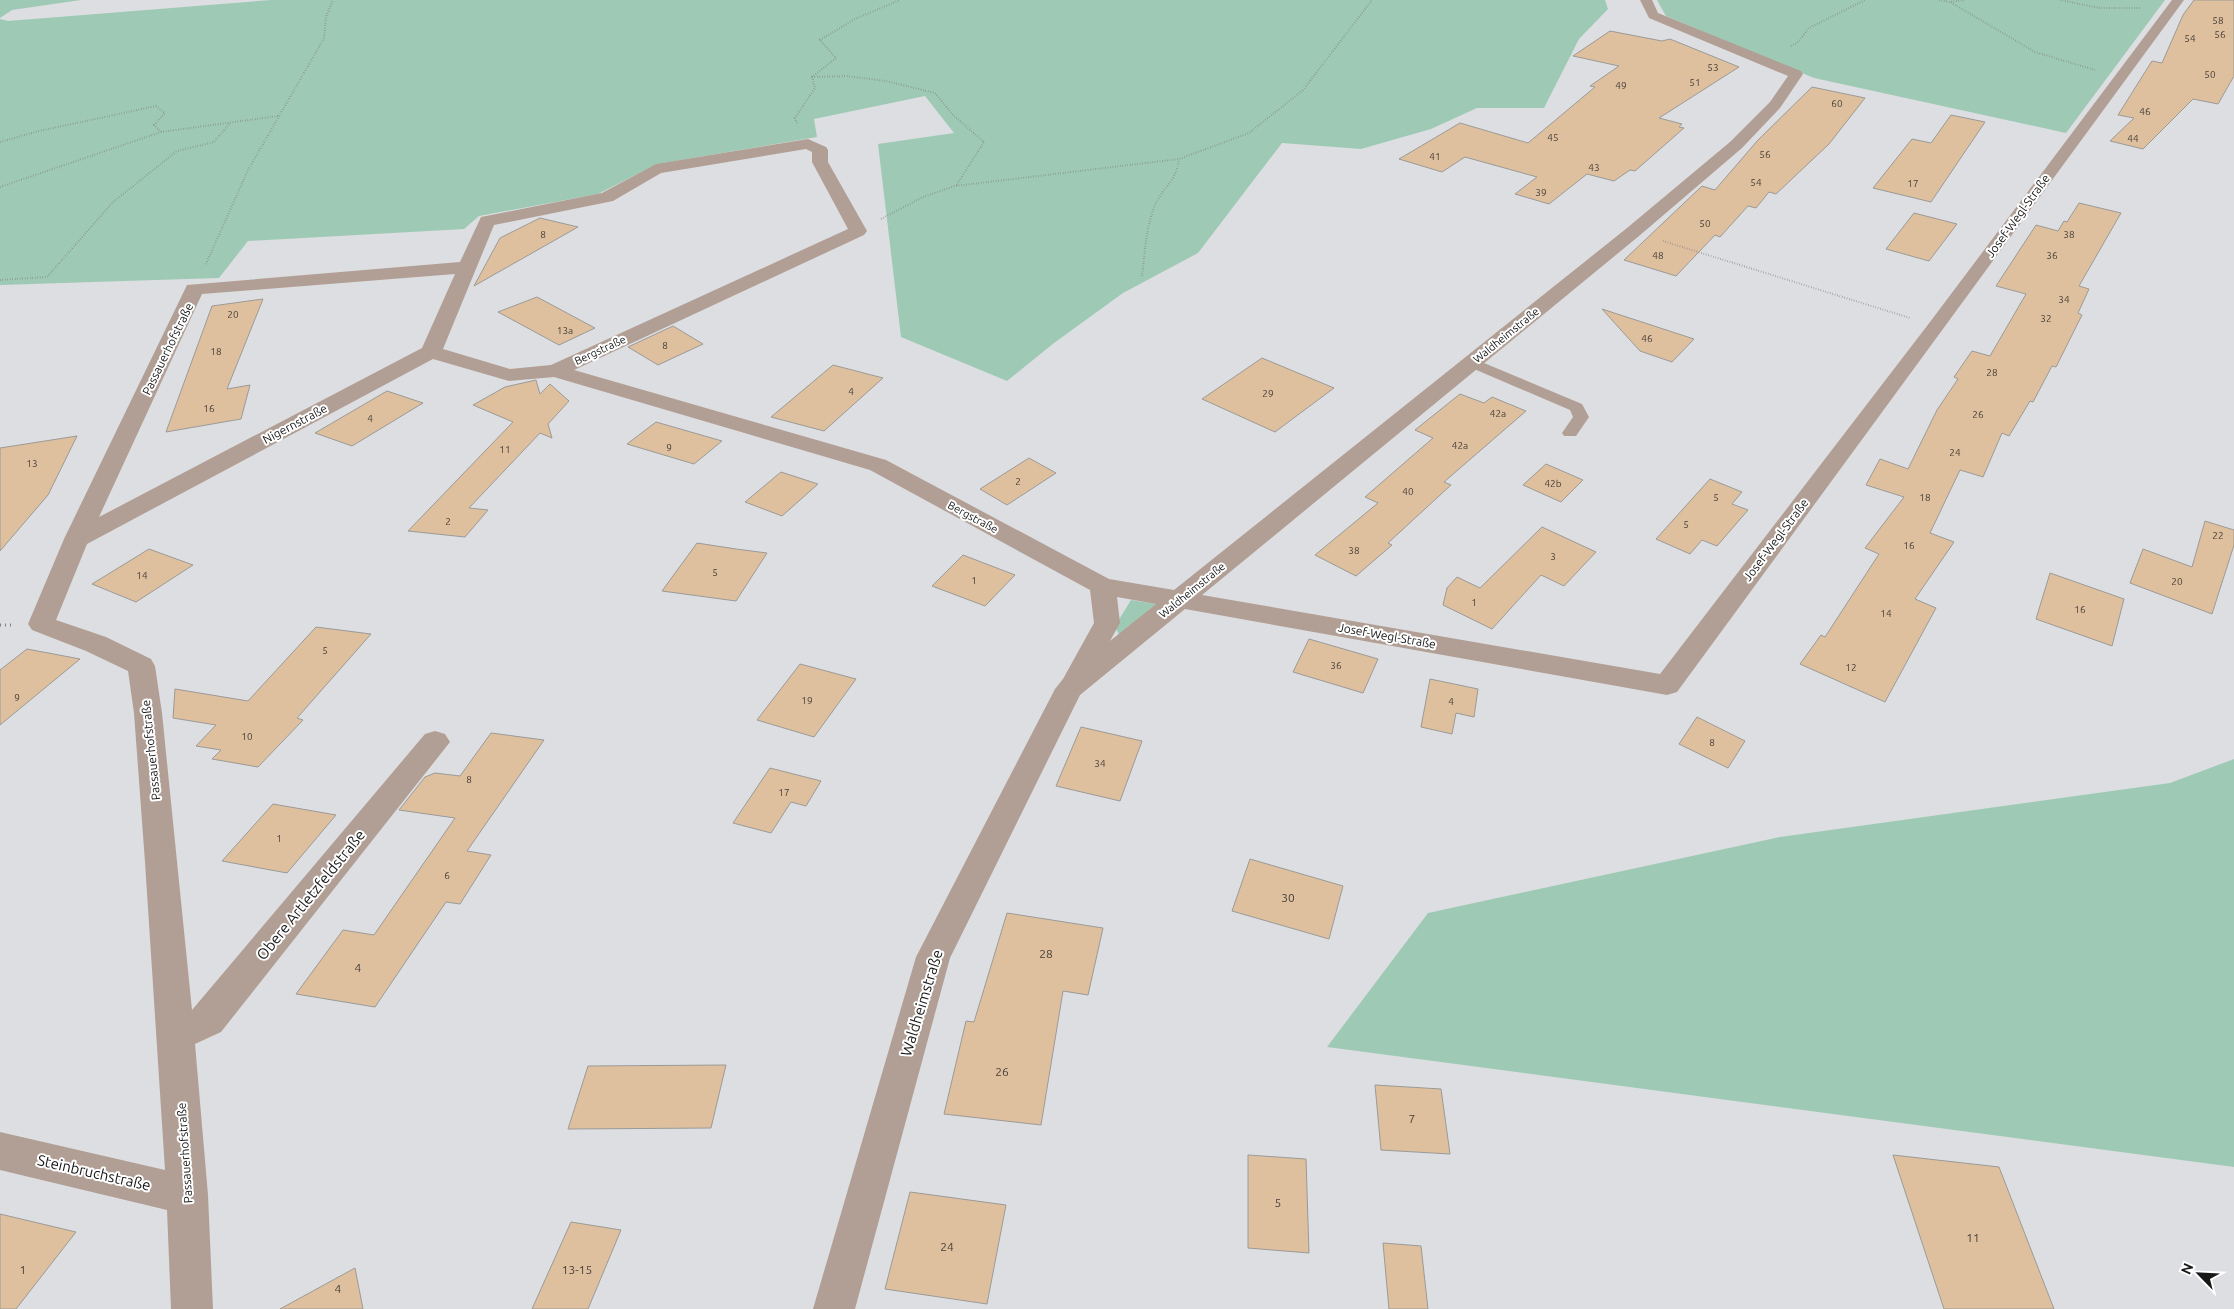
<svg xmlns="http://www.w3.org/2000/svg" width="2234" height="1309" font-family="Ubuntu,sans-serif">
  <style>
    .green { fill: #9ecab5 }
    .building { fill: #dec09e; stroke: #9b9a98 }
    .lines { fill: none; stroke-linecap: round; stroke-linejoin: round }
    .path-far1 { stroke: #818183; stroke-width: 2; stroke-dasharray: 0.5 2; stroke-linecap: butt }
    .path { stroke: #818183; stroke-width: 3; stroke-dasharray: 1 4; stroke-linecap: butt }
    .lane { fill: #b19f95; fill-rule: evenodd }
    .street { fill: #b19f95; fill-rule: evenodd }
    .labels { text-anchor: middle; stroke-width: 4; stroke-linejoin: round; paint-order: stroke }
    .number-label { font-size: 10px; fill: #49413a }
    .far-street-label { font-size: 11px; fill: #171718; stroke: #fff }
    .street-label { font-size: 12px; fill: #171718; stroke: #fff }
    .near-number-label { font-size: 12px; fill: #49413a }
    .near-street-label { font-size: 15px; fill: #171718; stroke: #fff }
  </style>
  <rect width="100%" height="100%" fill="#dddee1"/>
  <g class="green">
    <polygon points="0,0 81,0 12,10 0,18"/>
    <polygon points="271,0 1605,0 1608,9 1579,39 1544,108 1477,108 1431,129 1361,149 1282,143 1198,253 1123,293 1054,343 1007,381 901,337 878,144 954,133 925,96 814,119 817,137 657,164 598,194 479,216 464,229 248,241 219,278 0,285 0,19 8,21"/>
    <polygon points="1657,0 2165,0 2066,133 1814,78 1666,16"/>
    <polygon points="1131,600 1156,604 1119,635 1115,626"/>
    <polygon points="2234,759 2234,1167 1327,1047 1428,913 1780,837 2170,783"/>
  </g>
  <g class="building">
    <polygon points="2194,0 2234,0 2234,76 2218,104 2193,99 2143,149 2110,141 2134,118 2118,115 2152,61 2162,63 2183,15"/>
    <polygon points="1610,31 1662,41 1670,39 1739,67 1659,118 1682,124 1679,127 1684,128 1635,171 1630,170 1614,181 1587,174 1549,204 1515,194 1537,177 1465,157 1442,172 1399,159 1460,123 1528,143 1595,87 1590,86 1619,66 1573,56"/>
    <polygon points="1812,87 1865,98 1829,144 1776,194 1769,192 1756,208 1748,206 1720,237 1715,235 1676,276 1624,260 1702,186 1715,190 1758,140"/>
    <polygon points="1951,115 1985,122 1931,202 1873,188 1912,139 1931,143"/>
    <polygon points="2079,203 2121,213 2079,286 2089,289 2078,313 2082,315 2056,367 2052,366 2033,402 2030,401 2009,436 2002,433 1983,477 1960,470 1930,533 1954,542 1915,599 1936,608 1885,702 1800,664 1821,635 1825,637 1879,554 1865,548 1904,497 1866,485 1880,459 1908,469 1937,410 1958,379 1954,377 1972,351 1990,356 2026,294 1996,286 2036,225 2058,231 2064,221 2067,222"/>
    <polygon points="1914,213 1957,224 1929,261 1886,249"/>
    <polygon points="540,218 578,227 474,286 500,238"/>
    <polygon points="537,297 595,328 559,345 498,312"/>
    <polygon points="263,299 227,389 250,385 241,419 166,432 212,306"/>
    <polygon points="1602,309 1694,339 1672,362 1640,351"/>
    <polygon points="673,326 703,344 658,365 628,347"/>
    <polygon points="1262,358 1334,388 1275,432 1202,399"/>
    <polygon points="833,365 883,378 824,431 771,417"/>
    <polygon points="536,380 540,394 550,384 569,401 548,424 552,438 540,433 469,508 488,510 465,537 408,531 513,422 473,405 505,387"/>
    <polygon points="387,391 423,403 352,446 315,433"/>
    <polygon points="1460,394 1484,403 1492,397 1526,411 1444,482 1451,485 1388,543 1392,545 1356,576 1315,555 1378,503 1365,497 1433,438 1415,430"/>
    <polygon points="656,422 722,441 694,464 627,444"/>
    <polygon points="77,436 48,495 0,551 0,448"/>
    <polygon points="1029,458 1056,473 1007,505 980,489"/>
    <polygon points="1546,464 1583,480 1561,502 1523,485"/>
    <polygon points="781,472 818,484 782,516 745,502"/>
    <polygon points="1710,479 1742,492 1732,504 1748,510 1717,546 1702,540 1690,554 1656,539"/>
    <polygon points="2205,521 2234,530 2234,545 2212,614 2130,583 2143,549 2192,567"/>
    <polygon points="1542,527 1596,552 1564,586 1541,575 1492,629 1443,605 1447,588 1457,577 1480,588"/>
    <polygon points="697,543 736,549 767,553 736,601 662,591"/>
    <polygon points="149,549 193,565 136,602 92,584"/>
    <polygon points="963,555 1015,575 985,606 932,586"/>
    <polygon points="2050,573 2124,599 2112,646 2036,619"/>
    <polygon points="316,627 371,634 297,718 303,720 258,767 212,759 221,750 196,746 216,725 173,718 175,689 248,701"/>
    <polygon points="1309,639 1378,659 1363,693 1293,672"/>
    <polygon points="27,649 80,659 0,725 0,670"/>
    <polygon points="800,664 856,679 814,737 757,720"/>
    <polygon points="1430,679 1478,689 1474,717 1456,713 1452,734 1421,727"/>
    <polygon points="1697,717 1745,741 1728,768 1679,744"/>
    <polygon points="1081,727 1142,741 1120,801 1056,786"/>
    <polygon points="491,733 544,740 467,851 491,855 460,904 446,902 375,1007 296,994 343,930 374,935 455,818 399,810 425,777 435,773 460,776"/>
    <polygon points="770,768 821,781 806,806 791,802 771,833 733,823"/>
    <polygon points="273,804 336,815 287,873 222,861"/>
    <polygon points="1250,859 1343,886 1329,939 1232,911"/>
    <polygon points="1007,913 1103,928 1088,995 1063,991 1041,1125 944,1114 966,1021 974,1022"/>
    <polygon points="726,1065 711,1128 568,1129 588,1066"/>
    <polygon points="1375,1085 1441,1089 1450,1154 1381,1150"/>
    <polygon points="1248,1155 1306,1159 1309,1253 1248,1248"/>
    <polygon points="1893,1155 1999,1167 2054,1309 1944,1309"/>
    <polygon points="910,1192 1006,1205 987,1304 885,1289"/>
    <polygon points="0,1214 76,1232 16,1309 0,1309"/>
    <polygon points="571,1222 621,1230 588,1309 532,1309"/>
    <polygon points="1383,1243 1421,1246 1428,1309 1389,1309"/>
    <polygon points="355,1268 363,1309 280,1309"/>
  </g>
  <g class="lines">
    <g class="path-far1">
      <polyline points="1939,0 1950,2"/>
      <polyline points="1964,0 1950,2 2035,52 2095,70"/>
      <polyline points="2060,0 2100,8 2141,8"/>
      <polyline points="1791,46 1797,43 1809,28 1865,0"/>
      <polyline points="812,77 846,76 886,81 935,93 953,115 984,142 956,186"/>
      <polyline points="797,123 795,118 815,88 812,77 836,58 820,40 855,19 900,0"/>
      <polyline points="0,142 39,131 156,106 165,113 154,125 161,132"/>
      <polyline points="0,187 161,132 278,116"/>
      <polyline points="881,219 923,197 955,186 1179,159 1249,133 1303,90 1372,0"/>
      <polyline points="1663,241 1910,318"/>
      <polyline points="206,264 248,170 324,38 326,17 333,0"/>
      <path d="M1142 276C1145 252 1146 225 1156 203 1165 185 1176 182 1179 159"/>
      <polyline points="0,280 47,277 113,202 177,151 214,142 230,123"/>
    </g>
    <polyline class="path" points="0,625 13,625"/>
    <polygon class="lane" points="1472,358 1582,404 1589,417 1576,436 1564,436 1562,433 1573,417 1570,410 1467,366 1464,363 1467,360"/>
    <path class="street" d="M1640 0H1652L1658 13 1801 71 1803 74 1780 108 1742 148 1639 236 1202 595 1660 674 1930 322 2172 0H2184L1677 692 1667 695 1185 609 1080 695 950 958 855 1309H813L916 957 1055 689 1063 679 1094 623 1090 590 870 470 554 377 509 381 433 359 87 544 56 620 106 637 151 659 155 666 162 713 192 1010 425 734 435 731 445 734 450 742 221 1032 195 1044 208 1195 213 1309H171L167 1210 0 1170V1132L165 1170 145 862 134 713 128 671 86 651 32 630 28 624 64 539 187 285 460 262 481 217 602 193 656 164 808 139 826 147 828 150V162L867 231 864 235 574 370 886 460 1109 579 1174 590 1627 228 1730 142 1770 102 1788 76 1649 18ZM806 149 812 152V162L848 229 551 365 510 369 443 349 494 225 613 201 661 173ZM455 274 422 348 99 517 202 294ZM1117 597 1156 604 1110 641 1120 623Z"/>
  </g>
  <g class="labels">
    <g class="number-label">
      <text x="2218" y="24">58</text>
      <text x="2220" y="38">56</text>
      <text x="2190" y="42">54</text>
      <text x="1713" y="71">53</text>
      <text x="2210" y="78">50</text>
      <text x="1695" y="86">51</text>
      <text x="1621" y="89">49</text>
      <text x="1837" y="107">60</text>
      <text x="2145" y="115">46</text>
      <text x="1553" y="141">45</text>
      <text x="2133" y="142">44</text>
      <text x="1765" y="158">56</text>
      <text x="1435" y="160">41</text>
      <text x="1594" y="171">43</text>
      <text x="1756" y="186">54</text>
      <text x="1913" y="187">17</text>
      <text x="1541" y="196">39</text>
      <text x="1705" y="227">50</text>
      <text x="543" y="238">8</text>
      <text x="2069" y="238">38</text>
      <text x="1658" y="259">48</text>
      <text x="2052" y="259">36</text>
      <text x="2064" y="303">34</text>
      <text x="233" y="318">20</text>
      <text x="2046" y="322">32</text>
      <text x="565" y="334">13a</text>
      <text x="1647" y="342">46</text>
      <text x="665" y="349">8</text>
      <text x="216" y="355">18</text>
      <text x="1992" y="376">28</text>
      <text x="851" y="395">4</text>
      <text x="1268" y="397">29</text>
      <text x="209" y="412">16</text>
      <text x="1498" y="417">42a</text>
      <text x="1978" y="418">26</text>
      <text x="370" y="422">4</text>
      <text x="1460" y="449">42a</text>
      <text x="669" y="451">9</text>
      <text x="505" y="453">11</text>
      <text x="1955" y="456">24</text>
      <text x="32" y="467">13</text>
      <text x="1018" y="485">2</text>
      <text x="1553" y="487">42b</text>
      <text x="1408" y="495">40</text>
      <text x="1716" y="501">5</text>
      <text x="1925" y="501">18</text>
      <text x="448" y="525">2</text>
      <text x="1686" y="528">5</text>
      <text x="2218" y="539">22</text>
      <text x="1909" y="549">16</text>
      <text x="1354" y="554">38</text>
      <text x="1553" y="560">3</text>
      <text x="715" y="576">5</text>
      <text x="142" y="579">14</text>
      <text x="974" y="584">1</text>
      <text x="2177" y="585">20</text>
      <text x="1474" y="606">1</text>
      <text x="2080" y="613">16</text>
      <text x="1886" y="617">14</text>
      <text x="325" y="654">5</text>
      <text x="1336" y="669">36</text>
      <text x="1851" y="671">12</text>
      <text x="17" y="701">9</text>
      <text x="807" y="704">19</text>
      <text x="1451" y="705">4</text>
      <text x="247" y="740">10</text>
      <text x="1712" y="746">8</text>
      <text x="1100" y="767">34</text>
      <text x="469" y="783">8</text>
      <text x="784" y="796">17</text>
      <text x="279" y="842">1</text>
      <text x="447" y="879">6</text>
    </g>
    <g class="far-street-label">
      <text transform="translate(1506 335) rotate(-39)" y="4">Waldheimstraße</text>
      <text transform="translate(600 350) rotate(-25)" y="4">Bergstraße</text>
      <text transform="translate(973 517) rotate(28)" y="4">Bergstraße</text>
      <text transform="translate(1192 590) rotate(-39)" y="4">Waldheimstraße</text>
    </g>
    <g class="street-label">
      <text transform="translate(2018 216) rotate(-54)" y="4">Josef-Wegl-Straße</text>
      <text transform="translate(168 349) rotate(-64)" y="4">Passauerhofstraße</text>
      <text transform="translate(295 424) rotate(-28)" y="4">Nigernstraße</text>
      <text transform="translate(1776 540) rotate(-53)" y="4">Josef-Wegl-Straße</text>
      <text transform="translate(1387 636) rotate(10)" y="4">Josef-Wegl-Straße</text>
      <text transform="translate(151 750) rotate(-96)" y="4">Passauerhofstraße</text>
      <text transform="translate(185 1153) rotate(-94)" y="4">Passauerhofstraße</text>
    </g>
    <g class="near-number-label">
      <text x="1288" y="902">30</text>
      <text x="1046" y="958">28</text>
      <text x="358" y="972">4</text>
      <text x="1002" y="1076">26</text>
      <text x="1412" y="1123">7</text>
      <text x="1278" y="1207">5</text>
      <text x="1973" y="1242">11</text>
      <text x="947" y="1251">24</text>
      <text x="23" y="1274">1</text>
      <text x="577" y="1274">13-15</text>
      <text x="338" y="1293">4</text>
    </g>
    <g class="near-street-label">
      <text transform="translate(311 895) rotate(-51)" y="5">Obere Artletzfeldstraße</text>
      <text transform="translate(922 1003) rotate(-73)" y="5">Waldheimstraße</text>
      <text transform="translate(94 1173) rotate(13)" y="5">Steinbruchstraße</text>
    </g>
  </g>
  <g transform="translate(2199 1274) rotate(294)" stroke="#ffffff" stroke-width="4" paint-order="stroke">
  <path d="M0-4L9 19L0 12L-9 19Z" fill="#171718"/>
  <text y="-8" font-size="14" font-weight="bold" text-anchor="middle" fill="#171718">N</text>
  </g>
</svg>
